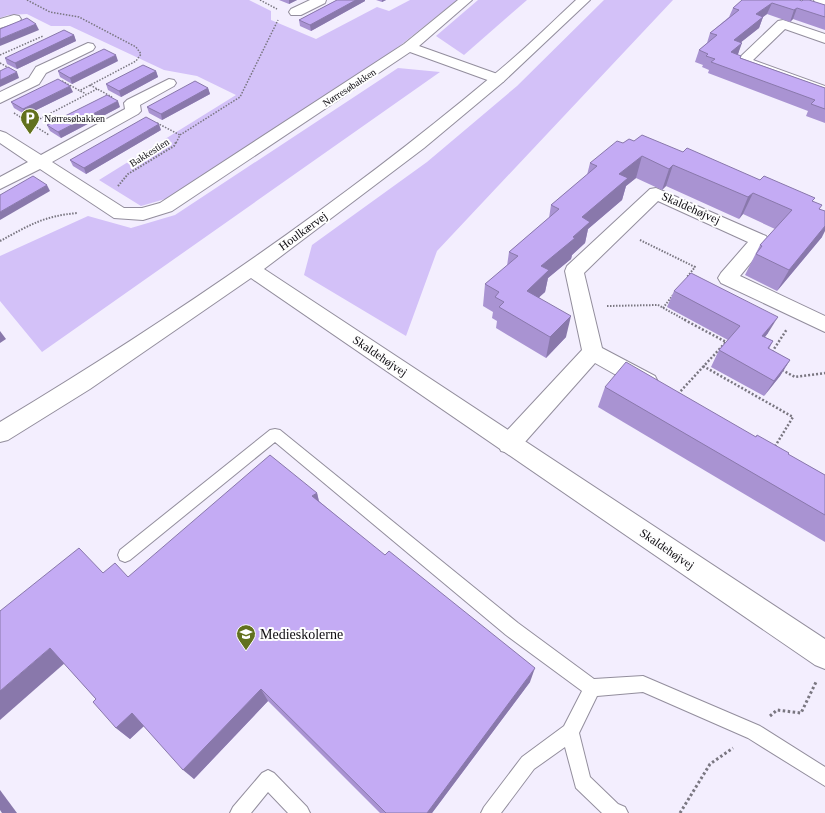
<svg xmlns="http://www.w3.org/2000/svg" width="825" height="813" font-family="'Times New Roman',serif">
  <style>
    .green { fill: #d3c1f8 }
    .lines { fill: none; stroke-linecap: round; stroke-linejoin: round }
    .service-casing { stroke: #938e9d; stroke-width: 2 }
    .minor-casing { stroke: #938e9d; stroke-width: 2 }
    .tertiary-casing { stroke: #938e9d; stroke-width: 2 }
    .path-far3 { stroke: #797680; stroke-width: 1.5; stroke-dasharray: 1.5 1.5; stroke-linecap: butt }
    .path-far2 { stroke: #797680; stroke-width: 2; stroke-dasharray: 1.5 1.5; stroke-linecap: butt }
    .path-far1 { stroke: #797680; stroke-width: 2.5; stroke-dasharray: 2 2; stroke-linecap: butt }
    .path { stroke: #797680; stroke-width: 3; stroke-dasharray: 2.5 2.5; stroke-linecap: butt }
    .service { fill: #fff; fill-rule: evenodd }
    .minor { fill: #fff; fill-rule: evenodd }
    .tertiary { fill: #fff; fill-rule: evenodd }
    .wall { fill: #a993d2 }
    .shaded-wall { fill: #8978ab }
    .building { fill: #c4abf4; stroke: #8978ab }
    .labels { text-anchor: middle; stroke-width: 4; stroke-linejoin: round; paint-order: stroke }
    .far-street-label { font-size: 10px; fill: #0d0b10; stroke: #fefefe }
    .far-poi-label { font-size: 10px; fill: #0d0b10; stroke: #fefefe; text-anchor: start }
    .street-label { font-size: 12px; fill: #0d0b10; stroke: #fefefe }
    .near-poi-label { font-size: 14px; fill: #0d0b10; stroke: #fefefe; text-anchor: start }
  </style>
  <rect width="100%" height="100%" fill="#f3eefe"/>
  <g class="green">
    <polygon points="0,0 249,0 271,11 271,20 316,39 377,7 389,11 410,0 457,0 397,48 172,197 141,206 99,180 236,95 197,76 164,70 70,26 51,26 27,14 8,15 0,18"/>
    <polygon points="478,0 527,0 464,55 436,36"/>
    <polygon points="604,0 673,0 437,251 406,336 304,275 312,245 427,162 517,86"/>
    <polygon points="398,68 440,72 42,352 0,301 0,256 88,216 131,228 175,215"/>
  </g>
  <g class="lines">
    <defs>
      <g id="service">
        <polygon points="275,429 280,430 518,623 594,679 643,676 760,726 825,767 825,786 748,738 643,692 597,696 579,733 590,777 618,804 625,807 628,813 602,813 576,788 565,747 534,769 501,813 481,813 484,807 522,757 564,726 582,691 506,635 275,442 130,560 125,562 120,560 118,555 120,550 270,430"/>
        <polygon points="268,770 274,773 307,807 310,813 288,813 268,792 251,813 230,813 233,807 262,773"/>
      </g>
      <g id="minor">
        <polygon points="310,0 326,0 325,3 301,15 291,15 289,12 291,9"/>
        <polygon points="458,0 472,0 419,46 503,76 505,79 503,82 493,82 410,52 172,211 143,220 114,218 40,169 0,189 0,177 28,162 0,143 0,131 6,133 41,155 125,109 124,103 127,100 169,79 174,80 176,83 174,86 140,105 141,111 138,114 52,162 124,208 142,208 160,203 404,44"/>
        <polygon points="14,15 19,16 21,19 19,22 0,28 0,19"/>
        <polygon points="783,20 825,34 825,43 785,29 753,60 825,86 825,95 738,64 736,61 778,21"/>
        <polygon points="88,43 93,44 95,47 93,50 46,73 39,84 0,103 0,92 29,78 36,67"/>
        <polygon points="656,188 766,236 769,240 766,244 740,276 825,316 825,332 721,283 718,278 721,273 748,242 658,201 584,273 602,348 655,376 658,382 655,388 647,390 639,388 595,363 517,451 509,453 501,451 498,444 501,437 582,350 565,271 567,266 650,189"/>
      </g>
      <g id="tertiary">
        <path d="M576 0H590L503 82 424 148 264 269 825 639V669L815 665 251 278 90 389 8 440 0 442V422C171 319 338 205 491 77 521 53 548 26 576 0Z"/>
        <polygon points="814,0 825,0 825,5 815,3"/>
      </g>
    </defs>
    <use href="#service" class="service-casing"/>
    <use href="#minor" class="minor-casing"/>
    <use href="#tertiary" class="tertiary-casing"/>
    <g class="path-far3">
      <polyline points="27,0 50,12 79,17 136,47 141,54 136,61 79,91"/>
      <polyline points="260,0 277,9"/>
      <polyline points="0,55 43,36"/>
      <polyline points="0,63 11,69"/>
      <polyline points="62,81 86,94"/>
      <polyline points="90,85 112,97"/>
      <polyline points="14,113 49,135"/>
      <polyline points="32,123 97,89"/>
      <polyline points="157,123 180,135"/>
      <polyline points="176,143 180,135 240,97 278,20"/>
    </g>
    <g class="path-far2">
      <polyline points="118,186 128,174 174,146 176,142"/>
      <polyline points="640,240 695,267 687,277"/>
      <path d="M0 241C30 225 43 216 78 213"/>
      <polyline points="607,306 658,305 685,320"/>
      <polyline points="663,308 673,295"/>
    </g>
    <g class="path-far1">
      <polyline points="772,352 787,329"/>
      <polyline points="703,366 793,417 774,448"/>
      <polyline points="782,370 795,377 825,373"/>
      <polyline points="678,394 726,342 683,319"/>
    </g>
    <g class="path">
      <polyline points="770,716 777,710 801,713 816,682"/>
      <polyline points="680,813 710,764 733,748"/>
    </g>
    <use href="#service" class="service"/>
    <use href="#minor" class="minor"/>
    <use href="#tertiary" class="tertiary"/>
  </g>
  <g class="wall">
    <polygon points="279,0 297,0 289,4"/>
    <polygon points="337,0 365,0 365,1 311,31 300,26 299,20"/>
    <polygon points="376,0 386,0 382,2"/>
    <polygon points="742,0 802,1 825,5 825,30 793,19 790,22 767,14 763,17 759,28 741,42 738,54 737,55 741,58 825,88 825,123 806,116 808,111 708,73 709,70 702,67 703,65 695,62 699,50 707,43 710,33 729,17 733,8"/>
    <polygon points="74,35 76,41 17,69 7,64 5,58"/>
    <polygon points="118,61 72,84 60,77 58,71"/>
    <polygon points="156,71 158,77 121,97 108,90 106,84"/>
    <polygon points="208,88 210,94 162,120 149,113 147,107"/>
    <polygon points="73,92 26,115 14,108 11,102"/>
    <polygon points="120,107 61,138 50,131 47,125"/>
    <polygon points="161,130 86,174 73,166 70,160"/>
    <polygon points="634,141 683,152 760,180 813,201 820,209 822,237 777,291 745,275 760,245 775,229 743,214 739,219 666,186 662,190 636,178 626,186 622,200 588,229 585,243 572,255 571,259 548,278 545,292 539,297 566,337 546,358 496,328 497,321 492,318 493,312 483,306 485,284 507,266 509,252 549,218 551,205 587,175 590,163 623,143"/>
    <polygon points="674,291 768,333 765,337 773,341 769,349 790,360 780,376 764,396 711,367 719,350 728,340 667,307"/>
    <polygon points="605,387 756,437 825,475 825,542 598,407"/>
    <polygon points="317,493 319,501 530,682 432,813 380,813 268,701 194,779 144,726 130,739 116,728 96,699 64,663 103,573 128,577"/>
  </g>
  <g class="shaded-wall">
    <polygon points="289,0 297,0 289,4"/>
    <polygon points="356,0 365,0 365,1 311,31 310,25"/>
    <polygon points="382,0 386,0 382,2"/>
    <polygon points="772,3 767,14 763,17 759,28 730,51 734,40 756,14"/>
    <polygon points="797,8 793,19 790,22 794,10"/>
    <polygon points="36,24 39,30 0,46 0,39"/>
    <polygon points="74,35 76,41 17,69 15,63"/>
    <polygon points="742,43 738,54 727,64 731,52"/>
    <polygon points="116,55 118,61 72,84 70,78"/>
    <polygon points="156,71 158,77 121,97 119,91"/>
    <polygon points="17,72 19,78 0,87 0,80"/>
    <polygon points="70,86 73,92 26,115 23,109"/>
    <polygon points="208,88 210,94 162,120 161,114"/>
    <polygon points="118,101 120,107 61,138 58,132"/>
    <polygon points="159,124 161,130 86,174 84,168"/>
    <polygon points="642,156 636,178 626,186 622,200 588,229 585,243 572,255 571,259 548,278 545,292 523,312 527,291 541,266 573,237 582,217 619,174"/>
    <polygon points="673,165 666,186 662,190 669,169"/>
    <polygon points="47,185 50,191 0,220 0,212"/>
    <polygon points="753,193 743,214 739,219 748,197"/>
    <polygon points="825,226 825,231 822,237 777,291 789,270"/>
    <polygon points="571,316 566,337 546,358 550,337"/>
    <polygon points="778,317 768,333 753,352 762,336"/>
    <polygon points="0,331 6,339 0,343"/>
    <polygon points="790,360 780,376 764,396 774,381"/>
    <polygon points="317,493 321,511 312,496"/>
    <polygon points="50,648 66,662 0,720 0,691"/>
    <polygon points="535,668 530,682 432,813 427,813"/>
    <polygon points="261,689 268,701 194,779 183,770"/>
    <polygon points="132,713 145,725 130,739 116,728"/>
    <polygon points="0,790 17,813 2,813 0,810"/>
  </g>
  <g class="building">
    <polygon points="337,0 356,0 310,25 299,20"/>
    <polygon points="742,0 799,0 802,1 803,0 809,0 825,5 825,17 797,8 794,10 772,3 756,14 763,17 734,40 742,43 731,52 741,56 740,58 825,88 825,109 811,104 815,100 711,62 715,59 706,56 708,54 699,50 717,35 710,33 739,10 733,8"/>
    <polygon points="27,18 36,24 0,39 0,29"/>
    <polygon points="64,30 74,35 15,63 5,58"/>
    <polygon points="104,49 116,55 70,78 58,71"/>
    <polygon points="143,65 156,71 119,91 106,84"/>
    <polygon points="8,67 17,72 0,80 0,71"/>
    <polygon points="58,79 70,86 23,109 11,102"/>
    <polygon points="195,81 208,88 161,114 147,107"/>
    <polygon points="107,95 118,101 58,132 47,125"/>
    <polygon points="146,117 159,124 84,168 70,160"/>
    <polygon points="642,135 683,152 687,148 760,180 764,176 815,198 812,201 822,205 819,209 825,211 825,226 789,270 756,254 762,246 760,245 792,210 753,193 748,197 673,165 669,169 642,156 619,174 628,178 582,217 590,222 573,237 575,238 541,266 549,270 527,291 571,316 550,337 499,307 504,302 495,297 499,292 485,284 518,256 509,252 559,209 551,205 597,166 590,163 617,141 623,143 629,139 634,141"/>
    <polygon points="33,176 47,185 0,212 0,195"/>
    <polygon points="691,273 778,317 762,336 773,341 768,348 790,360 774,381 719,350 740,326 674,291"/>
    <polygon points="626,362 756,437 757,435 789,453 788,454 825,475 825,515 605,387"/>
    <polygon points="270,455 317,493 312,496 385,555 389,551 535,668 427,813 386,813 261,689 183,770 132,713 116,728 93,702 96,699 50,648 0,691 0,611 79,548 103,573 115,563 128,577"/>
  </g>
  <defs>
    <symbol id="parking-pin" viewBox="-11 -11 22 30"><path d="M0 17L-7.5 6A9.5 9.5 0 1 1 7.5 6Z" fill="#62711d" stroke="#fefefe"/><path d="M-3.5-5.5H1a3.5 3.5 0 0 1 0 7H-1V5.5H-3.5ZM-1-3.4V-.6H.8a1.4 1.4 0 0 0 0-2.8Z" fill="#fff"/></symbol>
    <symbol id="school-pin" viewBox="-11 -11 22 30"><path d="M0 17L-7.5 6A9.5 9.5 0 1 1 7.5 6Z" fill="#62711d" stroke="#fefefe"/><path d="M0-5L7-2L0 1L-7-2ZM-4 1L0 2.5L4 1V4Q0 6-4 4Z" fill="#fff"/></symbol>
  </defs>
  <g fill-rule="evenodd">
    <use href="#parking-pin" x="19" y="107" width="22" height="30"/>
    <use href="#school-pin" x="235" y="623" width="22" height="30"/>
  </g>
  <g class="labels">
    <g class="far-street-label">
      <text transform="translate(349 87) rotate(-33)" y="4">Nørresøbakken</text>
      <text transform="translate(149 152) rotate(-32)" y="4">Bakkestien</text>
    </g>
    <g class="far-poi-label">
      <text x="44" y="122">Nørresøbakken</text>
    </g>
    <g class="street-label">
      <text transform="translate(691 208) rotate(24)" y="4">Skaldehøjvej</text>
      <text transform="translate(303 231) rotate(-36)" y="4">Houlkærvej</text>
      <text transform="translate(380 356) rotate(34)" y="4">Skaldehøjvej</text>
      <text transform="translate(667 549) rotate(34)" y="4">Skaldehøjvej</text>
    </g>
    <g class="near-poi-label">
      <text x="260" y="639">Medieskolerne</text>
    </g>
  </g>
</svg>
